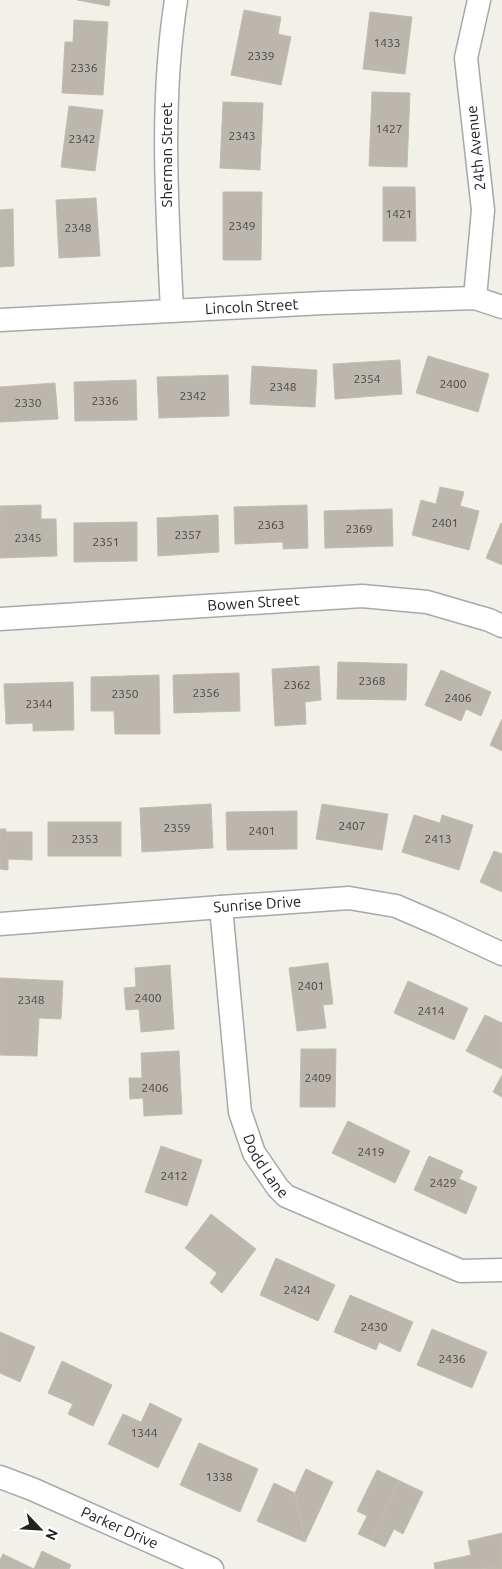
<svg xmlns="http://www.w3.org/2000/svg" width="502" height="1569" font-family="Ubuntu,sans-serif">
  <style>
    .building { fill: #bbb7ae; stroke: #c3bdab }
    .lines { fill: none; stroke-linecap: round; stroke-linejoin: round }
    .street-casing { stroke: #a8a8a8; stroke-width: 25 }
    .street { stroke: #fff; stroke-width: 22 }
    .labels { text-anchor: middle; stroke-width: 4; stroke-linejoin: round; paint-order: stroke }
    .number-label { font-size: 12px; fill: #484644 }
    .street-label { font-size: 15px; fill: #212121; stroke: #fff }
  </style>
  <rect width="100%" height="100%" fill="#f1f1e9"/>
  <g class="building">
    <polygon points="77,0 110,0 109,6"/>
    <polygon points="244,10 281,17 278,34 291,37 281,85 231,75"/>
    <polygon points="370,12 412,17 405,74 363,69"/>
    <polygon points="74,20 108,22 103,95 62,93 65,42 73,42"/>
    <polygon points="372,92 410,93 407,167 369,166"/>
    <polygon points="223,102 263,103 260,170 220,168"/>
    <polygon points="69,106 103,110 95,171 61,167"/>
    <polygon points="383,187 415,187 416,241 383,241"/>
    <polygon points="223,192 262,192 261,260 223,260"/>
    <polygon points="96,198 100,256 59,258 56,200"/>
    <polygon points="13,209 14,266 0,267 0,210"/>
    <polygon points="428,356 489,374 478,412 416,393"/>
    <polygon points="400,360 402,394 335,399 333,364"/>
    <polygon points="252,366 317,370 315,407 250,404"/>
    <polygon points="228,375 229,416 159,418 157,377"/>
    <polygon points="136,380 137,420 75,421 74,382"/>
    <polygon points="55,383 58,419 0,422 0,387"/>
    <polygon points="440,487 464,492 460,506 479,511 469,550 412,535 421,500 436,504"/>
    <polygon points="41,505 41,519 56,519 57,556 0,558 0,506"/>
    <polygon points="307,505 308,548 283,549 283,542 235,544 234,507"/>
    <polygon points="392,509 393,546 325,548 324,511"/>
    <polygon points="218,515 219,552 158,556 157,518"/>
    <polygon points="137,522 137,561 74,562 74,523"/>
    <polygon points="501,523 502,524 502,565 486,558"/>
    <polygon points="338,662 407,664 406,700 337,699"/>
    <polygon points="319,666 321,700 305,702 306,724 275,726 272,669"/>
    <polygon points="441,670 491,692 481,716 466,709 461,721 425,705"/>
    <polygon points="239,673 240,711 174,713 173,675"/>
    <polygon points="159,675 160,734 115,734 114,711 91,711 91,677"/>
    <polygon points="73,682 74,730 33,731 33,723 6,724 4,684"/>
    <polygon points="502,719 502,751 490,745"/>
    <polygon points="211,804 213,848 142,852 140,808"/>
    <polygon points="322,804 388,814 382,850 316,839"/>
    <polygon points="297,811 297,849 227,850 226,812"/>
    <polygon points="414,815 440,823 442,815 473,825 459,870 402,852"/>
    <rect x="48" y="822" width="73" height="34"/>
    <polygon points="0,829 6,829 6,832 32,832 32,860 8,859 8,870 0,869"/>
    <polygon points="494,851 502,854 502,892 480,882"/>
    <polygon points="328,963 333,1004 323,1005 326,1028 297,1031 289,968"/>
    <polygon points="170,965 174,1029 141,1032 139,1009 126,1010 124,988 136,987 135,968"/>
    <polygon points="0,978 63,981 61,1019 39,1018 37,1056 0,1055"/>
    <polygon points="408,981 468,1008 454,1040 394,1013"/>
    <polygon points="485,1015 502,1023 502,1069 466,1051"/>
    <polygon points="301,1049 336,1049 335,1107 300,1107"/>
    <polygon points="179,1051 182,1114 144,1116 143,1098 130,1099 129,1078 142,1078 141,1053"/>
    <polygon points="502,1075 502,1097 493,1092"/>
    <polygon points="348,1121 410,1151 395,1183 332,1153"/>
    <polygon points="161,1146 202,1160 187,1206 145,1192"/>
    <polygon points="429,1156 463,1171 459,1179 477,1187 466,1214 414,1190"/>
    <polygon points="211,1214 256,1249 222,1293 210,1283 217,1273 185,1248"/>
    <polygon points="276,1258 335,1285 318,1321 260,1295"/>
    <polygon points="350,1295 413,1322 400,1352 379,1342 376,1350 334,1332"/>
    <polygon points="432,1329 487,1352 472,1388 417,1365"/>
    <polygon points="0,1332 35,1347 20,1382 0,1373"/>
    <polygon points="62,1361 112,1385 93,1426 68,1414 73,1404 48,1393"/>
    <polygon points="150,1403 182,1419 158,1468 108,1444 123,1414 141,1422"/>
    <polygon points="199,1443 258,1469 240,1512 180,1485"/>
    <polygon points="306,1469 333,1482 305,1542 295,1493"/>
    <polygon points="377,1470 400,1481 371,1540 358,1534 367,1516 357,1511"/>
    <polygon points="400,1481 423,1492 403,1534 394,1529 385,1547 371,1540"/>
    <polygon points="274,1483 295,1493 305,1542 257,1521"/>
    <polygon points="502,1533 502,1564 483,1569 435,1569 434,1563 471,1555 468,1541"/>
    <polygon points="42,1551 71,1565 69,1569 0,1569 0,1560 3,1554 34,1569"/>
    <polygon points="502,1564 502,1569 483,1569"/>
  </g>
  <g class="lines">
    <defs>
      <g id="street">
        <polyline points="475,298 483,210 466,58 479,0"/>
        <path d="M172 310C167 206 160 103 176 0"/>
        <path id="s1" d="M0 320 323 303 475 298 502 307"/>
        <path id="s2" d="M0 619 362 596 427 602 489 620 502 626"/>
        <path id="s3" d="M221 907 240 1112 254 1153 278 1188 286 1196 461 1271 502 1270"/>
        <path id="s4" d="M0 924 221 907 349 898 396 906 440 925 502 954"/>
        <path id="s5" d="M0 1477 32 1489 212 1569"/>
      </g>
    </defs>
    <use href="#street" class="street-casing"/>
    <use href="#street" class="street"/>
  </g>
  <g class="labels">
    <g class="number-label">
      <text x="387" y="47">1433</text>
      <text x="261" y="60">2339</text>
      <text x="84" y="72">2336</text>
      <text x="389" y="133">1427</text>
      <text x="242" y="140">2343</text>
      <text x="82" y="143">2342</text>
      <text x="399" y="218">1421</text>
      <text x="242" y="230">2349</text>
      <text x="78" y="232">2348</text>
      <text x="367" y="383">2354</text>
      <text x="453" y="388">2400</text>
      <text x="283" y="391">2348</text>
      <text x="193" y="400">2342</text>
      <text x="105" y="405">2336</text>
      <text x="28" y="407">2330</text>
      <text x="445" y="527">2401</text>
      <text x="271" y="529">2363</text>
      <text x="359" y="533">2369</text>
      <text x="188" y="539">2357</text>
      <text x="28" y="542">2345</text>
      <text x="106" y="546">2351</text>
      <text x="372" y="685">2368</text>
      <text x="297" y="689">2362</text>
      <text x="206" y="697">2356</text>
      <text x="125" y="698">2350</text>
      <text x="458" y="702">2406</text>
      <text x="39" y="708">2344</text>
      <text x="352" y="830">2407</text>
      <text x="177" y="832">2359</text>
      <text x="262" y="835">2401</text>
      <text x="85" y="843">2353</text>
      <text x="438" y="843">2413</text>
      <text x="311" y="990">2401</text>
      <text x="148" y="1002">2400</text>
      <text x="31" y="1004">2348</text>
      <text x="431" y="1015">2414</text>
      <text x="318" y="1082">2409</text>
      <text x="155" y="1092">2406</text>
      <text x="371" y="1156">2419</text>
      <text x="174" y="1180">2412</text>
      <text x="443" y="1187">2429</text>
      <text x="297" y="1294">2424</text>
      <text x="374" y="1331">2430</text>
      <text x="452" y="1363">2436</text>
      <text x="144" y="1437">1344</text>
      <text x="219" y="1481">1338</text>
    </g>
    <g class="street-label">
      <text transform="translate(476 148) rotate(-96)" y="5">24th Avenue</text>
      <text transform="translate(167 155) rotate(-90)" y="5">Sherman Street</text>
      <text dy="5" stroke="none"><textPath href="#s1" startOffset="252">Lincoln Street</textPath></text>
      <text dy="5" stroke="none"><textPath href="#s2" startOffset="254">Bowen Street</textPath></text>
      <text dy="5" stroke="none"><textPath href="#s4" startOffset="258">Sunrise Drive</textPath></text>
      <text dy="5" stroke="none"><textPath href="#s3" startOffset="266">Dodd Lane</textPath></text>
      <text dy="5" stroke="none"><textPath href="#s5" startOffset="130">Parker Drive</textPath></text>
    </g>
  </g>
  <g transform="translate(40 1529) rotate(115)" stroke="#ffffff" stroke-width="4" paint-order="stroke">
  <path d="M0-4L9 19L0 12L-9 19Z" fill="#212121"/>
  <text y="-8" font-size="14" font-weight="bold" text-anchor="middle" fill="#212121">N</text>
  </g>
</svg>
